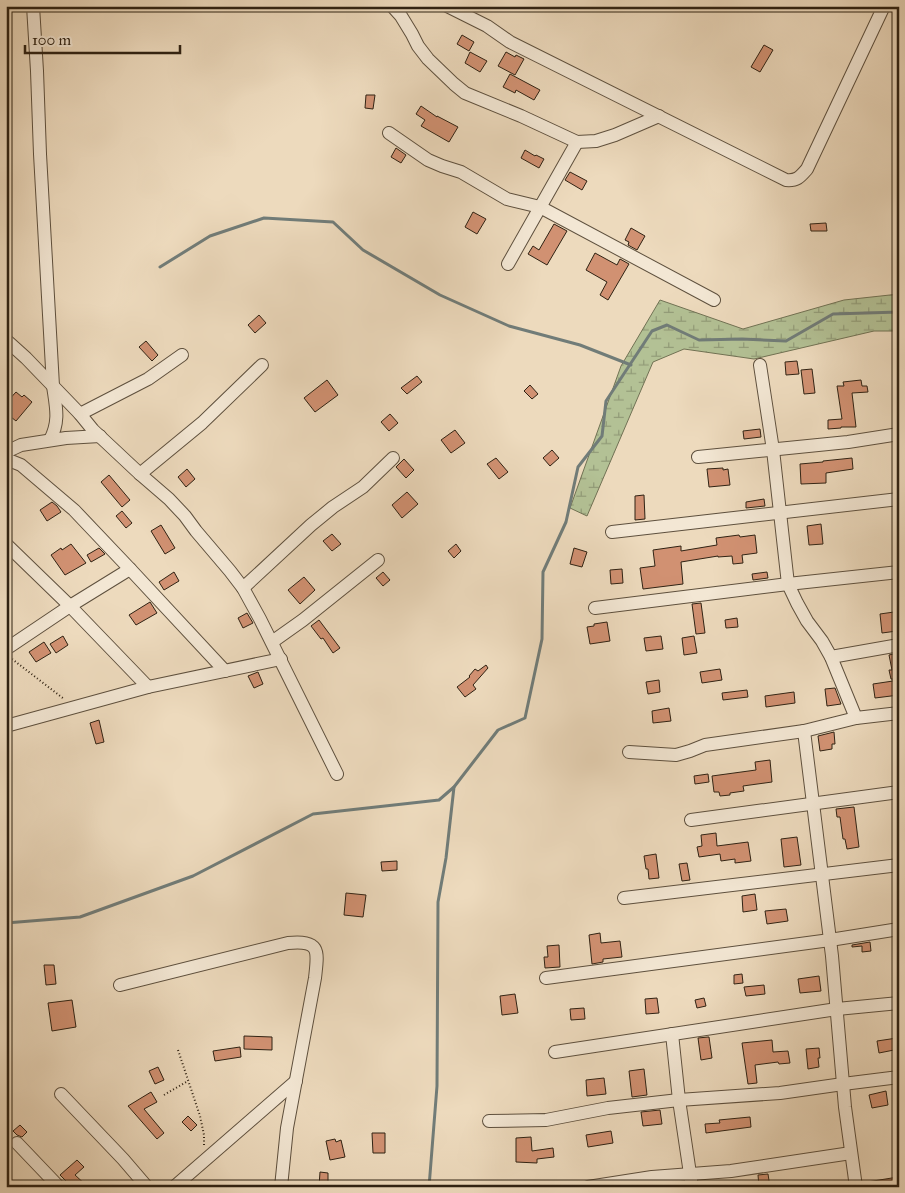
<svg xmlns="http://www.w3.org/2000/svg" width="905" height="1193" font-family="'IM FELL Great Primer',serif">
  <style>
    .wetland { fill: url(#wetland-marsh); stroke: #717254 }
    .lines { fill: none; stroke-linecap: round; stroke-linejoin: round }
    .stream { stroke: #717c78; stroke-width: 3 }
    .building { fill: #d19172; stroke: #2f2213 }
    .minor-casing { stroke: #5e503e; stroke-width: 14 }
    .path { stroke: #2f2213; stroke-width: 2; stroke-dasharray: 1 2.5; stroke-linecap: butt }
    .minor { stroke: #f3e7d4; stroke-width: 12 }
  </style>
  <defs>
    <pattern id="wetland-marsh" width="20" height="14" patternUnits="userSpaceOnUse" patternTransform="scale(1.25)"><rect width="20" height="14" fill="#b3c195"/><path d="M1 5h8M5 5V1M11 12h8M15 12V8" fill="none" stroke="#929c78"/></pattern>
  </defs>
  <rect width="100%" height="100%" fill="#eddabd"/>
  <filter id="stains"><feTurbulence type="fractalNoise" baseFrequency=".004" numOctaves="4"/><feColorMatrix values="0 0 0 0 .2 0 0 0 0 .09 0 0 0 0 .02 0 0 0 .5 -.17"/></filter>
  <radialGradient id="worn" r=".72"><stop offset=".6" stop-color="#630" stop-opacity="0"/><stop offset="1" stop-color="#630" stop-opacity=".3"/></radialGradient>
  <polygon class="wetland" points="899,294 899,331 874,331 754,359 684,349 653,362 587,516 570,508 621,366 660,300 743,329 844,300"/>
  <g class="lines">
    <g class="stream">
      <polyline points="160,267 210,236 264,218 333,222 363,250 440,295 509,326 580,345 631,365"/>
      <polyline points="6,923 80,917 193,876 313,814 439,800 454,787 498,730 525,718 542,639 543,572 566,522 578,467 602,436 606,401 652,331 667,325 699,340 742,339 786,341 833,314 899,312"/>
      <polyline points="429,1187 437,1086 438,902 446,858 454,787"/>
    </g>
  </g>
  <g class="building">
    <polygon points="462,35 474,42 469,51 457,44"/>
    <polygon points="764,45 773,50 760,72 751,67"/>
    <polygon points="470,52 487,61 480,72 465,63"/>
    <polygon points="506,52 515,57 516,55 524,59 515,75 498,66"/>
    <polygon points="510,74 540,90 534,100 516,90 515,93 503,87"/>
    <polygon points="366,95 375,95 373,109 365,108"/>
    <polygon points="421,106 437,117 437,116 458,127 449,142 421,126 425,120 416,114"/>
    <polygon points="396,148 406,155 401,163 391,157"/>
    <polygon points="525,150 535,156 536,155 544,159 539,168 521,158"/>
    <polygon points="570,172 587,181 582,190 565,180"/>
    <polygon points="473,212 486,219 477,234 465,227"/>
    <polygon points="826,223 827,231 811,231 810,224"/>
    <polygon points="554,224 567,231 547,265 528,254 533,246 539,250"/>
    <polygon points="631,228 645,236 637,250 628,245 629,242 625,240"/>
    <polygon points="595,253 617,265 620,259 629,264 608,300 600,295 607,282 586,270"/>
    <polygon points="259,315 266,323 255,333 248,325"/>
    <polygon points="146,341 158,355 152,361 139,347"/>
    <polygon points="797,361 799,374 786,375 785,362"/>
    <polygon points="812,369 815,393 804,394 801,370"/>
    <polygon points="417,376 422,382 407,394 401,388"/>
    <polygon points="327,380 338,395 315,412 304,398"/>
    <polygon points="861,380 862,386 867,386 868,392 852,393 856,427 841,427 841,428 828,429 828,420 842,419 837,386 844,386 843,382"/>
    <polygon points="530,385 538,394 532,399 524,391"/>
    <polygon points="16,392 22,397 24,395 32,402 16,421 6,413 6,403"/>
    <polygon points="390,414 398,423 389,431 381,422"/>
    <polygon points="760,429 761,437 744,439 743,431"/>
    <polygon points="455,430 465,443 451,453 441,440"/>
    <polygon points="552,450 559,458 550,466 543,458"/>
    <polygon points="496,458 508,472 499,479 487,464"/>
    <polygon points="852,458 853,469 826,473 826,483 801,484 800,464 823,462 823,461"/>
    <polygon points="404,459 414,470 406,478 396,467"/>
    <polygon points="723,468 723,470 728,469 730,485 709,487 707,469"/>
    <polygon points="187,469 195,479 186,487 178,477"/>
    <polygon points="109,475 130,500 122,507 101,482"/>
    <polygon points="407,492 418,504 402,518 392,505"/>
    <polygon points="644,495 645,519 635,520 635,496"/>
    <polygon points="764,499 765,506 746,508 746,502"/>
    <polygon points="52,502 57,506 61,512 47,521 40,510"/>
    <polygon points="122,511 132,523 126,528 116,516"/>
    <polygon points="821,524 823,544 809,545 807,526"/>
    <polygon points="161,525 175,548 165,554 151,531"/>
    <polygon points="332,534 341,544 332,551 323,541"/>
    <polygon points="739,535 740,537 755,535 757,553 742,555 743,563 733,564 732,556 718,557 718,556 681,562 683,584 643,589 640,568 655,566 653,550 681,546 681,551 717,545 716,538"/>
    <polygon points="71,544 86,563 65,575 51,555 61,548 62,550"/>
    <polygon points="456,544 461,551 454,558 448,551"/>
    <polygon points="99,548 105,554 91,562 87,555"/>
    <polygon points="574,548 587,552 582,567 570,564"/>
    <polygon points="622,569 623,583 611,584 610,570"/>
    <polygon points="174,572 179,581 164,590 159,582"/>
    <polygon points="383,572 390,580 383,586 376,578"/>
    <polygon points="767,572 768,578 753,580 752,574"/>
    <polygon points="304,577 315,590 300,604 288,590"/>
    <polygon points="150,602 157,613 136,625 129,615"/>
    <polygon points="701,603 705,633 696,634 692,604"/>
    <polygon points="894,612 897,631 882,633 880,614"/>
    <polygon points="247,613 253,623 243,628 238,618"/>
    <polygon points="737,618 738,627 726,628 725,620"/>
    <polygon points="319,620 340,648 333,653 323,638 321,639 311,626"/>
    <polygon points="607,622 610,641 590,644 587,627 594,626 594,624"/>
    <polygon points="63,636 68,645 56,653 50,644"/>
    <polygon points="661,636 663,649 646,651 644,638"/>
    <polygon points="694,636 697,653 684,655 682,638"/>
    <polygon points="44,642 51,653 36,662 29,652"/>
    <polygon points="898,653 899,695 875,698 873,684 893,681 893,679 891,679 889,670 892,670 889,655"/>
    <polygon points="486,665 488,668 473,685 476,689 465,697 457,687 470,677 469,676 475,669 478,671"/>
    <polygon points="720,669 722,680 702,683 700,672"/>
    <polygon points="258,672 263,684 254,688 248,676"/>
    <polygon points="659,680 660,692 648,694 646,682"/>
    <polygon points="835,688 841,704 827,706 825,689"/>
    <polygon points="747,690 748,697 723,700 722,693"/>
    <polygon points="794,692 795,703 766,707 765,696"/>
    <polygon points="669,708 671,721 653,723 652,711"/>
    <polygon points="99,720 104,742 96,744 90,723"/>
    <polygon points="834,732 835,744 832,744 832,749 820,751 818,736"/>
    <polygon points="770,760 772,782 743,786 744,791 730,793 730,795 720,796 719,792 714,792 712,776 756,770 755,762"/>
    <polygon points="708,774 709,782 695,784 694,776"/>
    <polygon points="854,807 859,847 847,849 845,839 843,839 840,817 837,817 836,809"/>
    <polygon points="716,833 717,846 748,842 751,861 735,863 735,859 721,861 720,854 699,857 697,847 702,846 701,835"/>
    <polygon points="797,837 801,865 784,867 781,839"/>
    <polygon points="656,854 659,878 649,879 648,869 646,869 644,856"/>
    <polygon points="397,861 397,870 382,871 381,862"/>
    <polygon points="687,863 690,880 682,881 679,864"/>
    <polygon points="346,893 366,895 363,917 344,915"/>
    <polygon points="755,894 757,910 743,912 742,896"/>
    <polygon points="786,909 788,921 767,924 765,911"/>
    <polygon points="600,933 601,943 620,941 622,957 603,959 603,962 592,964 589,935"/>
    <polygon points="870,942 871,951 862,952 862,946 852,947 852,945"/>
    <polygon points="559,945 560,967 545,968 544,957 548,957 547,946"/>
    <polygon points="44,965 54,965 56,984 46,985"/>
    <polygon points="742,974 743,983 734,984 734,975"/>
    <polygon points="819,976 821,991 800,993 798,979"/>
    <polygon points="764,985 765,994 746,996 744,987"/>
    <polygon points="515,994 518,1013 502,1015 500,996"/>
    <polygon points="657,998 659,1013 646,1014 645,999"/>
    <polygon points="704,998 706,1006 697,1008 695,1000"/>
    <polygon points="72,1000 76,1027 52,1031 48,1003"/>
    <polygon points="584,1008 585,1019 571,1020 570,1009"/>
    <polygon points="244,1036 272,1037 272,1050 244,1049"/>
    <polygon points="708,1037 709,1037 712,1058 701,1060 698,1038"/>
    <polygon points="897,1038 899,1049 879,1053 877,1041"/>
    <polygon points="772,1040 773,1052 788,1051 790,1063 779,1064 778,1062 755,1065 757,1083 748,1084 742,1043"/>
    <polygon points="240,1047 241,1057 215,1061 213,1051"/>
    <polygon points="819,1048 820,1058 818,1058 819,1067 808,1069 806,1049"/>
    <polygon points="158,1067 164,1080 155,1084 149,1071"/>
    <polygon points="644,1069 647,1095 632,1097 629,1071"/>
    <polygon points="604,1078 606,1094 587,1096 586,1080"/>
    <polygon points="886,1091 888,1105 872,1108 869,1095"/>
    <polygon points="151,1092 157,1102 144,1109 164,1133 157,1139 128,1106"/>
    <polygon points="660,1110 662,1124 643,1126 641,1112"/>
    <polygon points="188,1116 197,1125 191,1131 182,1122"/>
    <polygon points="750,1117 751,1127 706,1133 705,1124 720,1123 719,1120"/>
    <polygon points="20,1125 27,1132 22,1137 17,1135 13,1131"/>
    <polygon points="611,1131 613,1143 588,1147 586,1135"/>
    <polygon points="372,1133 385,1133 385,1153 373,1153"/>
    <polygon points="531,1137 532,1151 553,1148 554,1157 537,1159 537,1163 516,1162 516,1138"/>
    <polygon points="335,1139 336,1142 341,1140 345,1157 330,1160 326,1141"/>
    <polygon points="77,1160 84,1167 75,1175 88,1187 72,1187 60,1175"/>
    <polygon points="320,1172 328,1173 328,1187 319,1187"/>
    <polygon points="768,1174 770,1187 759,1187 758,1175"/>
    <polygon points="898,1177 899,1187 867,1187 867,1182"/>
  </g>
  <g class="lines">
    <defs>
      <g id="minor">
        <path d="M33 6 37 71 40 154 53 386C56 407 60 421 50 440"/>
        <polyline points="392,6 401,16 412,34 418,46 428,59 454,84 465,93 521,116 577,142 596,141 615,135 659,116"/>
        <path d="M447 6 487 26 510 42 786 180C797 181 800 177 807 169L884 6"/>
        <polyline points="389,133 428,160 442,166 461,172 507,199 540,207 714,300"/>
        <polyline points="508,264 577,142"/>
        <polyline points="6,340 26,358 80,414 93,430 140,474 169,499 185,516 196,531 230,571 243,588 260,619 337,774"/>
        <polyline points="760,365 773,450 788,584 797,603 807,621 822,641 831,657 856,718 899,713"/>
        <polyline points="80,414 148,379 182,355"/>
        <polyline points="6,452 21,445 66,438 100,436"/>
        <polyline points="698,457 848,442 899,434"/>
        <polyline points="6,459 21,465 74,510 130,569 225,671"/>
        <polyline points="140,474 202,423 262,365"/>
        <polyline points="612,532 899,499"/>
        <polyline points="6,544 70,606 148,687"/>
        <polyline points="243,588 311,525 333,507 363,487 393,458"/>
        <polyline points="595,608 788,584 899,572"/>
        <polyline points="272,642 303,620 378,560"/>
        <polyline points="6,649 70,606 130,569"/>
        <polyline points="831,657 899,645"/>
        <polyline points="6,726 148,687 281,659"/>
        <polyline points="804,731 832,956 845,1107 856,1187"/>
        <polyline points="629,752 676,755 690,751 705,745 804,731 856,718"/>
        <polyline points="691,820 899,792"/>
        <polyline points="624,898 899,865"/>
        <polyline points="546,978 830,940 899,929"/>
        <path d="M120 985 288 943C321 940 318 951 315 978L287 1128 281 1187"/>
        <polyline points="672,1034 679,1100 692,1187"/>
        <polyline points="555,1052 837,1009 899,1003"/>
        <polyline points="61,1094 123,1159 147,1187"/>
        <polyline points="489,1121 546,1120 608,1108 679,1100 780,1093 843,1084 899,1077"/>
        <polyline points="17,1143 59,1187"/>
        <polyline points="174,1187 296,1081"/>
        <polyline points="588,1187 652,1177 731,1171 851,1153"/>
      </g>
    </defs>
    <use href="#minor" class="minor-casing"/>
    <g class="path">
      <polyline points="12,659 64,699"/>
      <polyline points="178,1050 200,1116 204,1135 204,1145"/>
      <polyline points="164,1095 188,1081"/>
    </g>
    <use href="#minor" class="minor"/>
  </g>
  <rect width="905" height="1193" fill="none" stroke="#eddabd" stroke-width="25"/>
  <rect x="8" y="8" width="890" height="1178" fill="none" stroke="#2f2213" stroke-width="2.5"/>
  <rect x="12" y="12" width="880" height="1168" fill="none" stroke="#2f2213"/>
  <path d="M25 45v8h155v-8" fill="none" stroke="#2f2213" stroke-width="2.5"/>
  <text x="32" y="45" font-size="15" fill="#2f2213" stroke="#f3e7d4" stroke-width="4" paint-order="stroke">100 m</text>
  <rect width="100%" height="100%" filter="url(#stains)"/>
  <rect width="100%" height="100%" fill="url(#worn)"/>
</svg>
